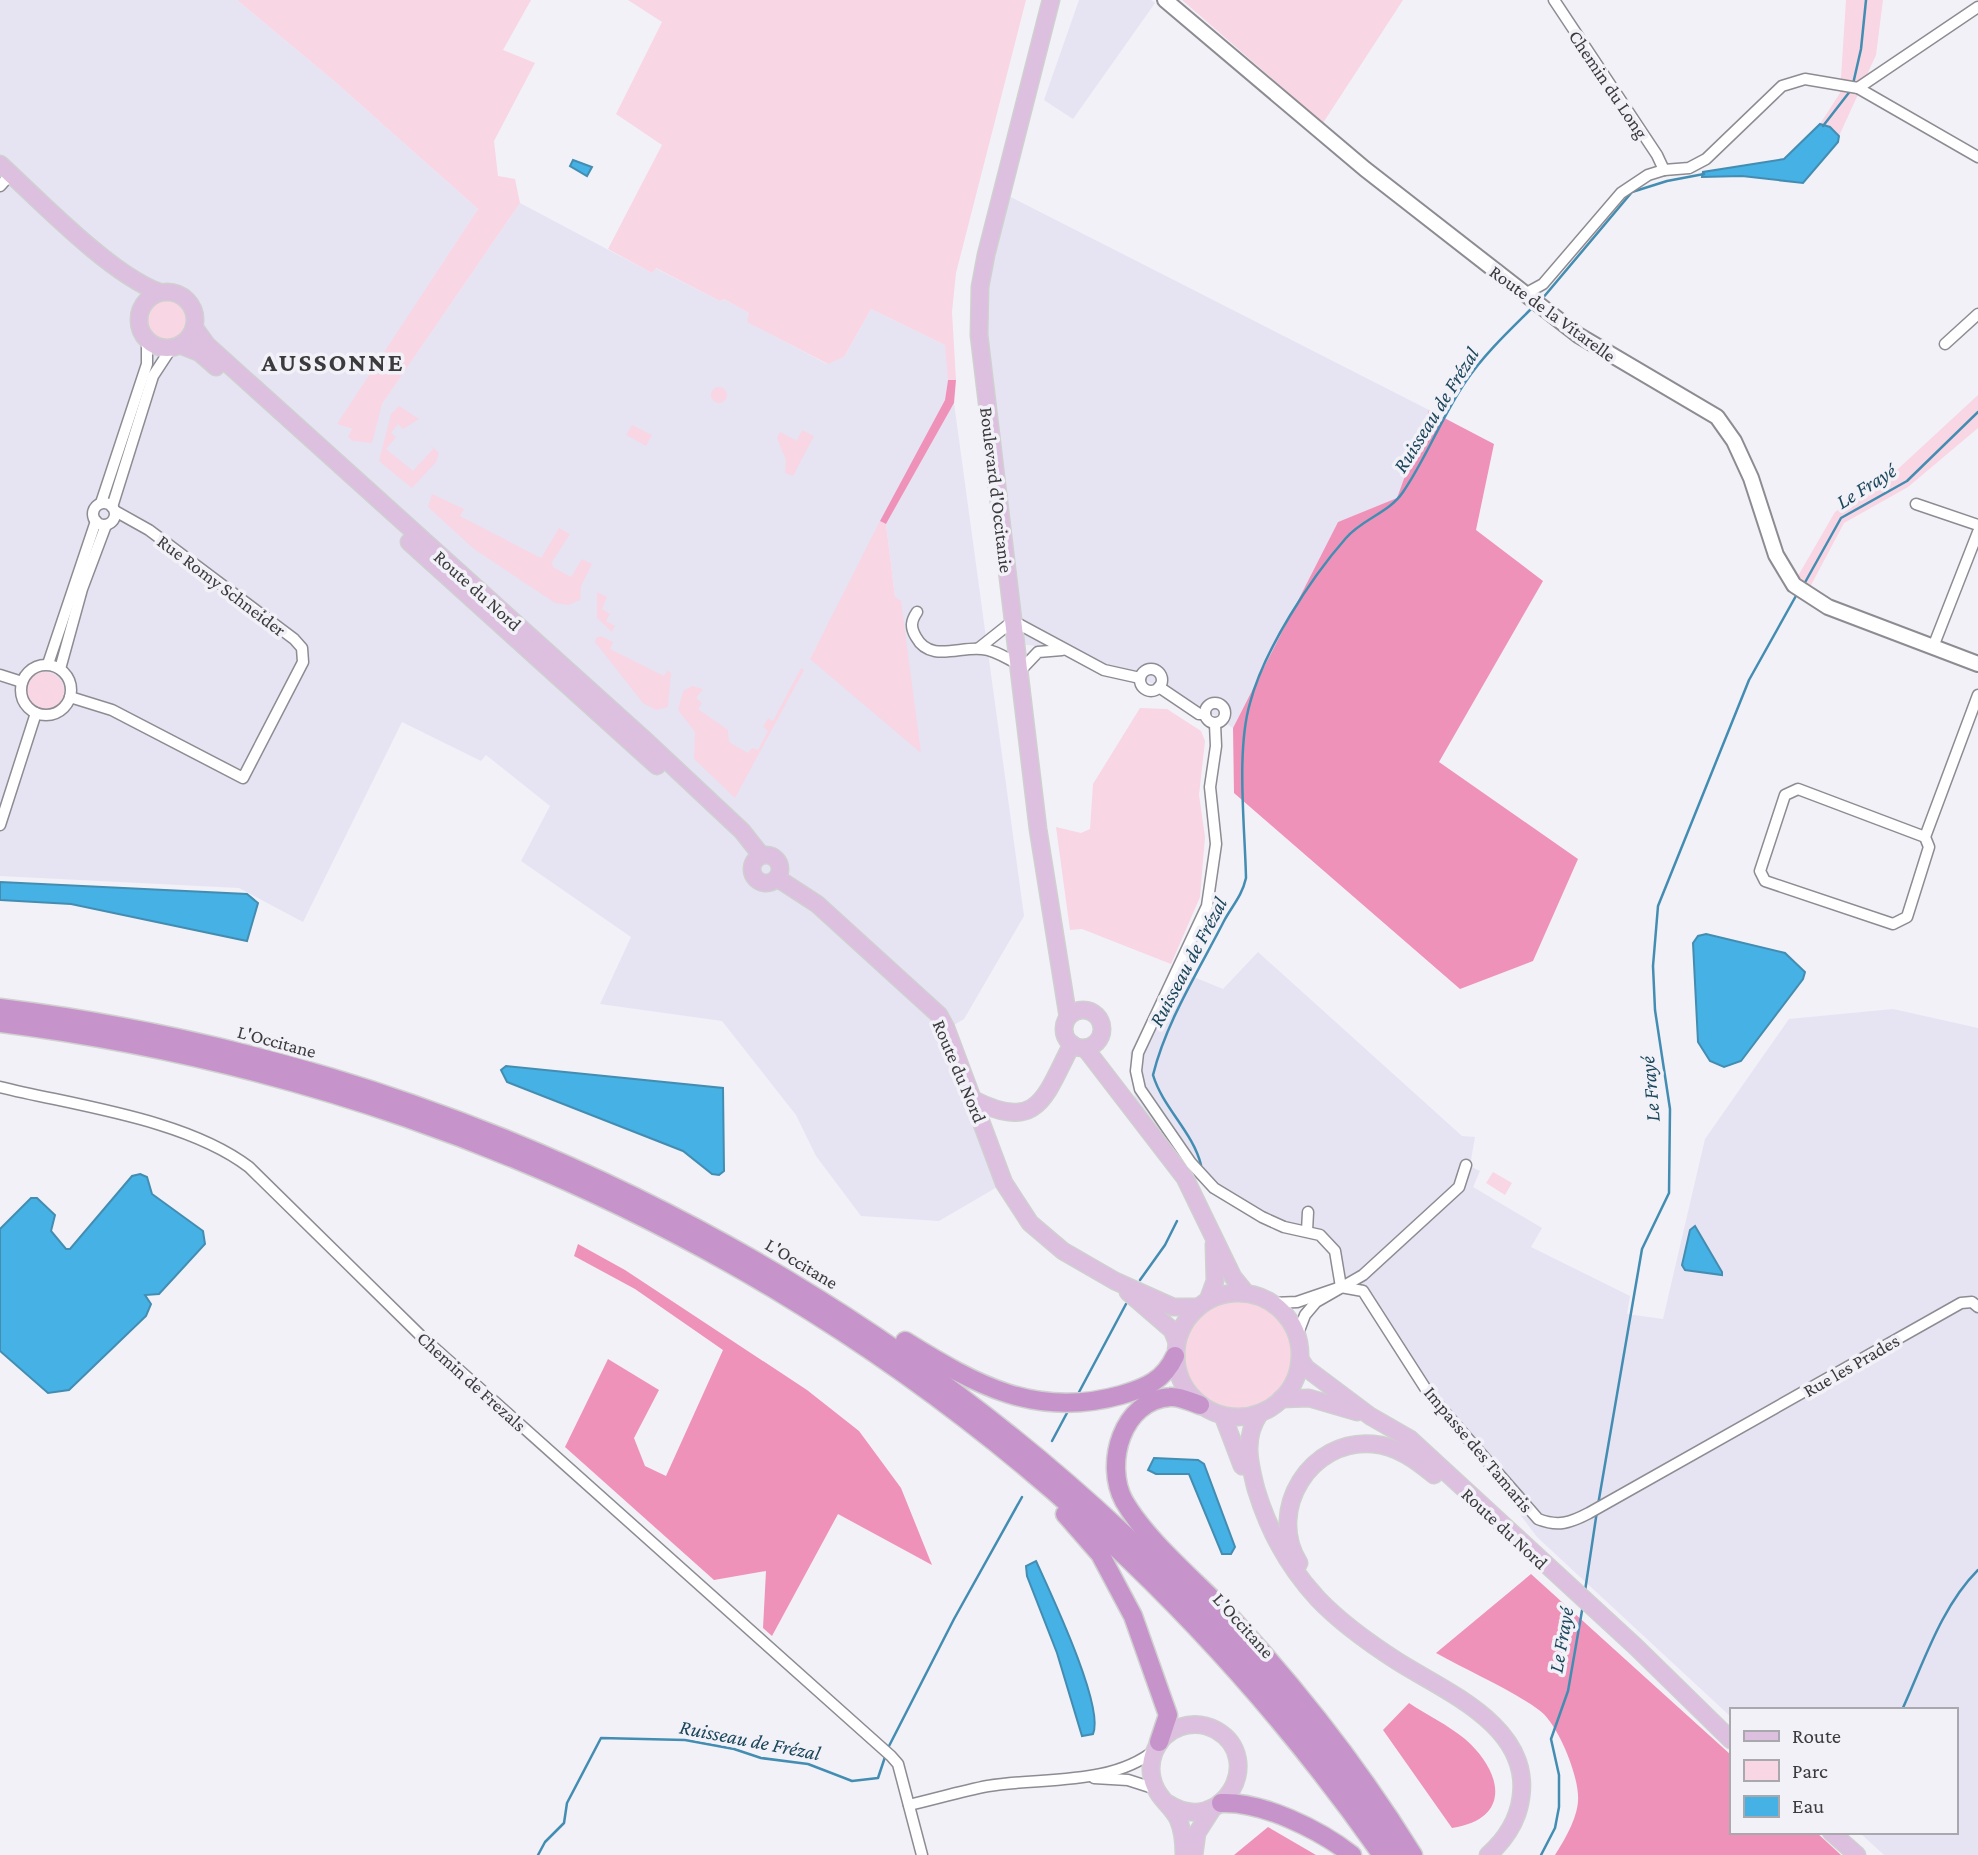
<svg xmlns="http://www.w3.org/2000/svg" width="1978" height="1855" font-family="'Crimson Pro',serif">
  <style>
    .built { fill: #e6e4f2 }
    .green { fill: #f9d6e3 }
    .forest { fill: #ef92b9 }
    .water { fill: #46b1e4; stroke: #438db2; stroke-width: 2 }
    .lines { fill: none; stroke-linecap: round; stroke-linejoin: round }
    .stream { stroke: #438db2; stroke-width: 2.5 }
    .street-casing { stroke: #8d8c92; stroke-width: 13 }
    .secondary-casing { stroke: #8d8c92; stroke-width: 18 }
    .primary-casing { stroke: #d0d0d0; stroke-width: 19 }
    .highway-casing { stroke: #d0d0d0; stroke-width: 21 }
    .street { stroke: #fff; stroke-width: 10 }
    .secondary { stroke: #fff; stroke-width: 14 }
    .primary { stroke: #ddbfe0; stroke-width: 16 }
    .highway { stroke: #c694cb; stroke-width: 18 }
    .labels { text-anchor: middle; stroke-width: 7; stroke-linejoin: round; paint-order: stroke }
    .street-label { font-size: 19px; fill: #3b3a3d; stroke: #f2f1f7 }
    .water-label { font-size: 21px; font-style: italic; fill: #1b475d; stroke: #f2f1f7 }
    .district-label { font-size: 26px; font-weight: bold; letter-spacing: 2px; fill: #3b3a3d; stroke: #f2f1f7 }
  </style>
  <rect width="100%" height="100%" fill="#f2f1f7"/>
  <g class="built">
    <polygon points="0,0 237,0 333,80 478,209 338,424 352,429 357,440 520,203 652,273 655,268 720,301 724,299 749,313 748,322 827,364 844,357 871,309 945,345 949,372 945,400 810,659 895,597 886,524 954,403 1024,916 964,1019 947,1029 1004,1183 939,1221 861,1216 816,1156 796,1115 722,1021 600,1004 631,937 521,861 550,806 486,755 481,761 402,722 303,922 239,888 0,876"/>
    <polygon points="1079,0 1151,0 1155,3 1073,119 1044,100"/>
    <polygon points="1001,192 1429,410 1397,499 1338,522 1233,728 1214,715 1205,714 1189,700 1140,678 1062,650 1015,643 979,335"/>
    <polygon points="1258,952 1462,1136 1475,1137 1470,1166 1480,1171 1473,1187 1542,1228 1531,1247 1630,1296 1627,1314 1663,1319 1705,1139 1789,1019 1893,1009 1978,1028 1978,1855 1884,1855 1859,1832 1955,1832 1955,1710 1731,1710 1731,1717 1537,1537 1429,1394 1363,1292 1341,1287 1330,1244 1284,1227 1214,1188 1209,1191 1142,1112 1135,1099 1130,1053 1172,968 1223,989"/>
  </g>
  <g class="green">
    <polygon points="237,0 531,0 503,50 535,63 494,141 498,176 515,179 520,203 382,404 372,443 353,441 348,437 352,429 337,424 478,209 333,80"/>
    <polygon points="628,0 1026,0 956,273 952,312 956,380 948,380 945,345 871,309 844,357 828,364 747,322 749,313 724,299 720,301 656,268 652,273 608,249 662,145 616,114 662,22"/>
    <polygon points="1182,0 1403,0 1323,123"/>
    <polygon points="1846,0 1883,0 1876,55 1839,136 1830,127 1820,124 1840,93"/>
    <circle cx="166" cy="320" r="22"/>
    <circle cx="719" cy="395" r="8"/>
    <polygon points="1978,395 1978,428 1908,487 1844,523 1810,587 1798,576 1835,512 1898,469"/>
    <polygon points="399,406 419,419 403,429 398,424 391,433 396,437 386,449 413,471 433,449 429,444 439,453 436,462 412,488 379,461 391,414"/>
    <polygon points="632,425 652,435 646,446 626,435"/>
    <polygon points="802,430 814,436 793,476 785,473 786,460 777,438 780,432 797,441"/>
    <polygon points="432,494 464,509 460,516 541,558 559,528 570,534 552,562 553,567 571,577 582,559 592,564 581,586 580,600 568,605 555,603 474,549 428,507"/>
    <polygon points="880,521 886,524 895,597 901,601 921,753 810,659"/>
    <polygon points="597,592 607,597 602,609 610,614 606,621 615,626 612,632 597,618"/>
    <polygon points="601,636 613,642 610,649 664,676 667,670 671,673 668,707 656,710 643,703 595,642 596,638"/>
    <polygon points="801,668 804,670 735,798 694,759 695,732 678,710 683,691 692,686 703,689 696,698 702,703 698,709 728,730 729,742 748,753 752,748 758,750 768,731 763,727 768,718 773,721"/>
    <circle cx="45" cy="691" r="19"/>
    <polygon points="1140,708 1167,709 1201,731 1205,741 1199,795 1205,837 1200,897 1171,964 1082,929 1070,930 1056,827 1081,833 1090,829 1093,784"/>
    <polygon points="1493,1172 1512,1183 1505,1195 1486,1183"/>
    <circle cx="1237" cy="1355" r="54"/>
  </g>
  <g class="forest">
    <polygon points="948,380 956,380 954,403 886,524 880,521 945,400"/>
    <polygon points="1429,410 1494,444 1476,530 1543,581 1439,762 1578,859 1533,961 1460,989 1234,793 1233,728 1338,522 1397,498"/>
    <polygon points="578,1244 625,1270 807,1390 859,1431 901,1488 932,1565 838,1514 772,1636 763,1628 766,1571 714,1580 565,1447 608,1359 659,1390 634,1438 645,1466 666,1476 723,1350 635,1289 574,1256"/>
    <path d="M1531 1574 1731 1755V1832H1816L1841 1855H1555C1564 1841 1577 1819 1578 1801 1580 1778 1558 1723 1539 1710 1508 1688 1470 1672 1436 1653Z"/>
    <path d="M1409 1703C1427 1715 1448 1725 1465 1739 1502 1771 1513 1819 1452 1828L1383 1730Z"/>
    <polygon points="1268,1827 1316,1855 1234,1855"/>
  </g>
  <g class="water">
    <polygon points="1820,124 1830,127 1839,136 1838,142 1803,183 1742,176 1702,177 1703,172 1784,159"/>
    <polygon points="573,160 592,167 587,176 570,166"/>
    <polygon points="0,882 247,894 258,903 247,941 71,904 0,900"/>
    <polygon points="1706,934 1785,953 1805,972 1803,979 1741,1061 1724,1067 1710,1061 1698,1042 1693,943 1698,936"/>
    <polygon points="506,1066 723,1088 724,1171 719,1175 712,1174 683,1151 507,1082 501,1070"/>
    <polygon points="140,1174 147,1177 152,1194 203,1231 205,1244 159,1294 145,1295 151,1304 146,1316 69,1390 48,1393 0,1351 0,1229 31,1198 37,1198 55,1215 51,1231 66,1249 70,1249 132,1176"/>
    <polygon points="1695,1226 1722,1272 1722,1275 1685,1270 1682,1265 1690,1230"/>
    <polygon points="1154,1458 1198,1460 1204,1464 1235,1547 1231,1554 1222,1554 1189,1474 1156,1474 1148,1470"/>
    <path d="M1036 1561C1050 1592 1105 1707 1093 1734L1082 1736 1057 1653 1027 1576 1026 1566Z"/>
  </g>
  <g class="lines">
    <g class="stream">
      <polyline points="1853,84 1861,49 1866,0"/>
      <polyline points="1823,126 1851,90"/>
      <polyline points="1542,299 1632,192 1667,181 1704,174"/>
      <polyline points="1803,586 1841,518 1907,481 1978,412"/>
      <path d="M1201 1165C1193 1132 1163 1108 1153 1075 1166 1022 1199 970 1224 921 1232 906 1242 896 1246 878 1245 828 1236 751 1250 703 1264 650 1310 579 1346 538 1362 519 1389 513 1403 492 1427 457 1442 416 1466 381 1485 353 1511 329 1534 306"/>
      <polyline points="1140,1280 1165,1245 1177,1221"/>
      <polyline points="1078,1394 1126,1304"/>
      <polyline points="1052,1441 1068,1411"/>
      <polyline points="1598,1505 1642,1249 1669,1193 1670,1109 1655,1010 1653,966 1658,906 1749,680 1797,594"/>
      <polyline points="1585,1591 1597,1511"/>
      <path d="M1902 1710C1924 1662 1941 1607 1978 1570"/>
      <polyline points="888,1748 954,1619 1022,1497"/>
      <polyline points="538,1855 545,1842 564,1823 567,1803 601,1738 685,1740 734,1749 761,1758 808,1764 852,1781 878,1778 886,1754"/>
      <polyline points="1541,1855 1555,1828 1559,1807 1559,1775 1551,1739 1568,1691 1583,1605"/>
    </g>
    <defs>
      <g id="street">
        <polyline points="1554,0 1657,155 1664,170"/>
        <polyline points="1858,88 1978,7"/>
        <polyline points="0,186 11,174"/>
        <polyline points="1525,294 1543,284 1621,193 1648,175 1664,170 1689,168 1706,159 1782,86 1805,79 1858,88 1978,157"/>
        <polyline points="1945,344 1978,314"/>
        <circle cx="104" cy="514" r="11"/>
        <polyline points="101,503 147,364 147,340"/>
        <polyline points="1916,504 1978,525"/>
        <polyline points="112,507 153,376 172,347"/>
        <path d="M917 612C911 621 910 627 916 637 930 663 960 646 982 649 995 650 1006 658 1018 664"/>
        <polyline points="1933,647 1978,532"/>
        <polyline points="979,648 1013,621 1104,670 1140,678"/>
        <polyline points="48,664 96,521"/>
        <circle cx="46" cy="690" r="25"/>
        <polyline points="60,669 82,589 106,525"/>
        <circle cx="1151" cy="680" r="11"/>
        <polyline points="1019,672 1038,652 1062,650"/>
        <polyline points="0,675 22,682"/>
        <polyline points="1159,687 1199,714 1205,714"/>
        <polyline points="70,697 112,710 243,778 303,662 302,648 294,639 149,530 115,511"/>
        <circle cx="1215" cy="713" r="10"/>
        <polyline points="1215,724 1216,746 1210,787 1216,844 1207,906 1138,1053 1136,1071 1140,1089 1191,1163 1214,1188 1262,1217 1284,1227 1320,1235 1335,1251 1341,1287"/>
        <polyline points="0,825 36,713"/>
        <polyline points="1925,837 1798,789 1785,795 1760,871 1765,881 1893,924 1907,917 1929,847 1925,837 1978,695"/>
        <path d="M0 1087C77 1106 186 1119 249 1167L420 1335 891 1756 898 1764 922 1855"/>
        <polyline points="1307,1231 1308,1212"/>
        <path d="M1273 1303 1297 1302 1341 1287 1363 1291 1429 1394 1538 1519C1558 1527 1570 1523 1589 1513L1961 1303 1972 1302 1978 1307"/>
        <polyline points="1297,1336 1305,1315 1316,1302 1363,1275 1459,1187 1466,1165"/>
        <polyline points="1094,1778 1128,1780 1156,1789"/>
        <path d="M909 1805C935 1799 962 1791 988 1786 1042 1777 1111 1786 1155 1750"/>
      </g>
      <polyline id="secondary" points="1165,0 1365,169 1578,335 1717,417 1734,441 1751,478 1776,555 1794,585 1828,607 1978,664"/>
      <g id="primary">
        <polyline points="1051,0 986,255 980,287 979,335 1038,829 1068,1017"/>
        <path d="M0 164C40 201 110 274 159 292"/>
        <circle cx="167" cy="320" r="28"/>
        <polyline points="194,327 207,345 645,740 742,831 761,855"/>
        <polyline points="180,345 200,353 216,367"/>
        <polyline points="409,542 657,766"/>
        <circle cx="766" cy="869" r="14"/>
        <polyline points="777,878 817,904 939,1015 946,1028 1004,1183 1030,1223 1063,1251 1115,1281 1173,1307 1197,1307"/>
        <circle cx="1083" cy="1029" r="19"/>
        <polyline points="1085,1048 1185,1178 1233,1277 1246,1293"/>
        <path d="M974 1100C1039 1133 1045 1096 1072 1044"/>
        <polyline points="1128,1292 1172,1330 1177,1342"/>
        <circle cx="1238" cy="1355" r="62"/>
        <polyline points="1208,1300 1215,1281 1214,1244"/>
        <polyline points="1300,1359 1306,1368 1370,1416 1410,1439 1636,1647 1731,1740"/>
        <polyline points="1281,1399 1309,1398 1357,1412"/>
        <path d="M1260 1413C1243 1437 1249 1462 1256 1489 1268 1529 1289 1568 1318 1599 1341 1623 1369 1643 1397 1661 1446 1692 1531 1726 1521 1797 1518 1821 1506 1839 1488 1855"/>
        <polyline points="1223,1416 1242,1466"/>
        <path d="M1299 1563C1266 1510 1311 1438 1373 1444 1397 1446 1416 1460 1434 1475"/>
        <path d="M1167 1803C1221 1839 1267 1759 1216 1730 1205 1724 1192 1723 1180 1727 1155 1736 1144 1765 1156 1789 1161 1800 1172 1807 1178 1819 1183 1830 1184 1842 1184 1855"/>
        <polyline points="1831,1832 1857,1855"/>
        <polyline points="1194,1855 1197,1833 1213,1808"/>
      </g>
      <g id="highway">
        <path d="M0 1008C563 1077 1079 1387 1400 1855"/>
        <path d="M0 1023C560 1094 1057 1392 1382 1855"/>
        <path d="M905 1341C976 1385 1036 1419 1121 1395 1146 1388 1164 1380 1175 1356"/>
        <path d="M1200 1405C1191 1402 1180 1396 1170 1397 1122 1400 1104 1464 1124 1501 1148 1543 1202 1586 1235 1622 1302 1695 1361 1771 1413 1855"/>
        <polyline points="1065,1514 1100,1554 1133,1616 1168,1715 1159,1742"/>
        <path d="M1221 1803C1262 1801 1320 1830 1352 1855"/>
      </g>
    </defs>
    <use href="#street" class="street-casing"/>
    <use href="#secondary" class="secondary-casing"/>
    <use href="#primary" class="primary-casing"/>
    <use href="#highway" class="highway-casing"/>
    <use href="#street" class="street"/>
    <use href="#secondary" class="secondary"/>
    <use href="#primary" class="primary"/>
    <use href="#highway" class="highway"/>
  </g>
  <g class="labels">
    <g class="street-label">
      <text transform="translate(1609 84) rotate(56)" y="7">Chemin du Long</text>
      <text transform="translate(1553 313) rotate(36)" y="7">Route de la Vitarelle</text>
      <text transform="translate(997 490) rotate(83)" y="7">Boulevard d'Occitanie</text>
      <text transform="translate(222 585) rotate(37)" y="7">Rue Romy Schneider</text>
      <text transform="translate(478 590) rotate(42)" y="7">Route du Nord</text>
      <text transform="translate(277 1041) rotate(15)" y="7">L'Occitane</text>
      <text transform="translate(960 1071) rotate(67)" y="7">Route du Nord</text>
      <text transform="translate(802 1263) rotate(31)" y="7">L'Occitane</text>
      <text transform="translate(1851 1365) rotate(-30)" y="7">Rue les Prades</text>
      <text transform="translate(472 1381) rotate(42)" y="7">Chemin de Frezals</text>
      <text transform="translate(1479 1449) rotate(50)" y="7">Impasse des Tamaris</text>
      <text transform="translate(1505 1528) rotate(43)" y="7">Route du Nord</text>
      <text transform="translate(1244 1625) rotate(48)" y="7">L'Occitane</text>
    </g>
    <g class="water-label">
      <text transform="translate(1436 410) rotate(-58)" y="7">Ruisseau de Frézal</text>
      <text transform="translate(1866 486) rotate(-32)" y="7">Le Frayé</text>
      <text transform="translate(1188 962) rotate(-62)" y="7">Ruisseau de Frézal</text>
      <text transform="translate(1650 1089) rotate(-95)" y="7">Le Frayé</text>
      <text transform="translate(1561 1640) rotate(-80)" y="7">Le Frayé</text>
      <text transform="translate(750 1740) rotate(11)" y="7">Ruisseau de Frézal</text>
    </g>
    <g class="district-label">
      <text x="333" y="371">AUSSONNE</text>
    </g>
  </g>
  <rect x="1730" y="1708" width="228" height="126" fill="#f2f1f7" stroke="#a9a8ad" stroke-width="2"/>
  <rect x="1744" y="1731" width="35" height="10" fill="#ddbfe0" stroke="#a9a8ad" stroke-width="2"/>
  <text x="1792" y="1743" font-size="21" fill="#3b3a3d">Route</text>
  <rect x="1744" y="1760" width="35" height="21" fill="#f9d6e3" stroke="#a9a8ad" stroke-width="2"/>
  <text x="1792" y="1778" font-size="21" fill="#3b3a3d">Parc</text>
  <rect x="1744" y="1796" width="35" height="21" fill="#46b1e4" stroke="#a9a8ad" stroke-width="2"/>
  <text x="1792" y="1813" font-size="21" fill="#3b3a3d">Eau</text>
</svg>
